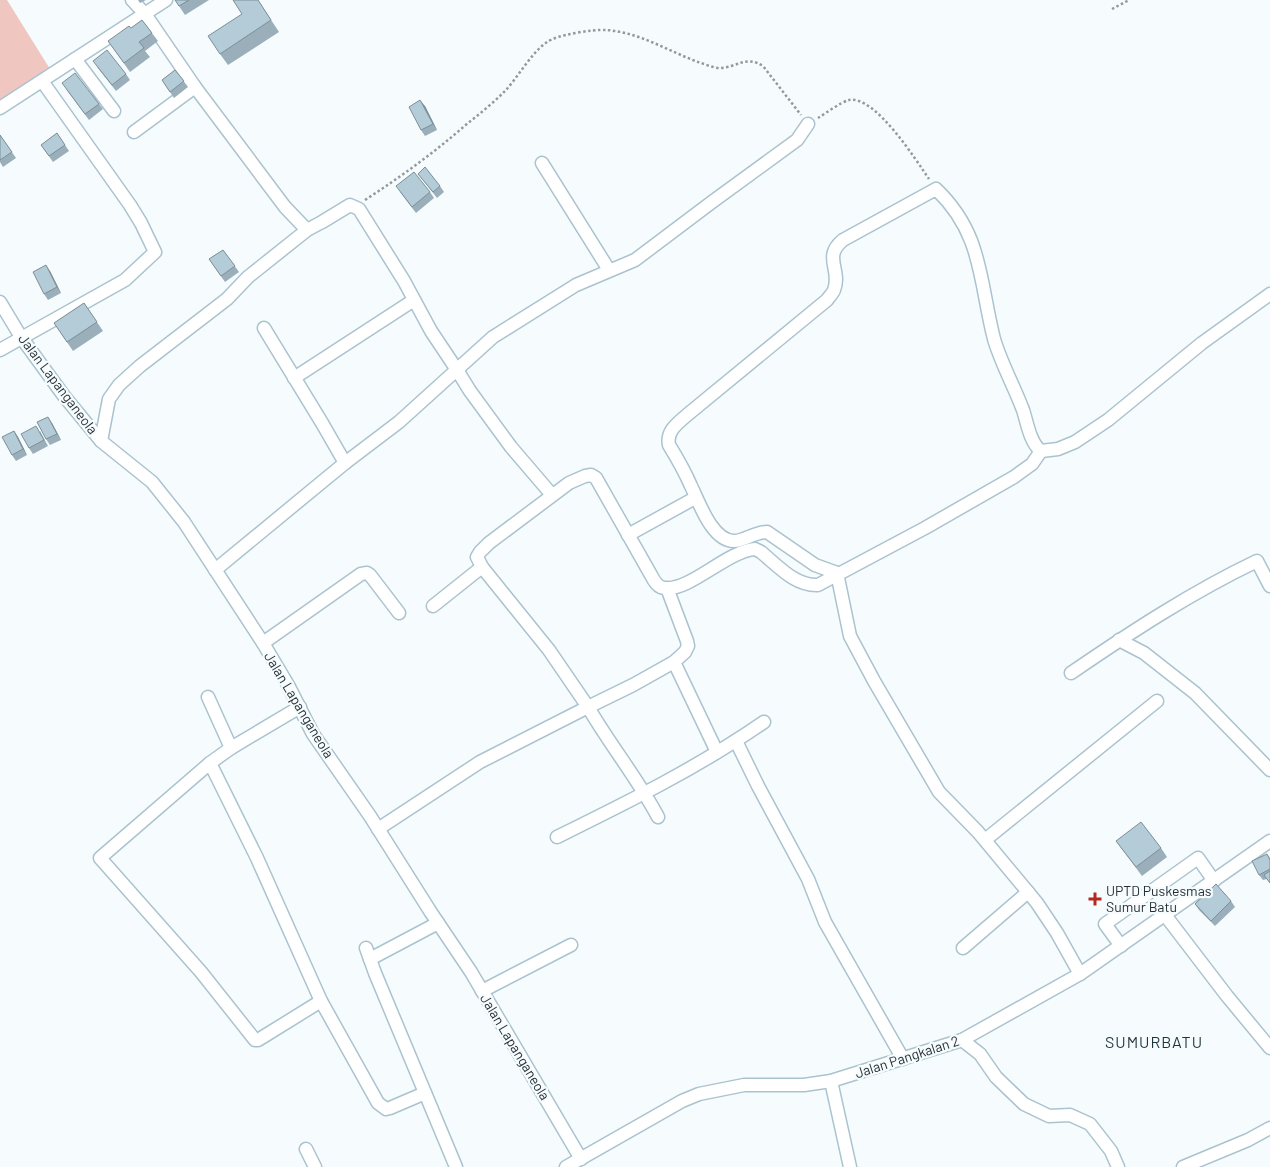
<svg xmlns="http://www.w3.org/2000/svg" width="1270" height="1167" font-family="Barlow,sans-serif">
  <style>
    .green { fill: #efc7c0 }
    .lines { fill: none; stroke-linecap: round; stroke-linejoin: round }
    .minor-casing { stroke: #aac3cf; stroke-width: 15 }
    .path { stroke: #929a9d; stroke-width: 2.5; stroke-dasharray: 2.5 2.5; stroke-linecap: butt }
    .minor { stroke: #fff; stroke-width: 12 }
    .wall { fill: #9aafba }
    .shaded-wall { fill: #7d8f97 }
    .building { fill: #b3ccd8; stroke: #7d8f97 }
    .poi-dot { fill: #b6281f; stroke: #f6fcfe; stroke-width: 2 }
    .labels { text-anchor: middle; stroke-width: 4.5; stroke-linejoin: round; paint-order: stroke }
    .street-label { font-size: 14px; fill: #263034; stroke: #f6fcfe }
    .poi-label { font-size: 14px; fill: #263034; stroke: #f6fcfe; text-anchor: start }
    .quarter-label { font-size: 16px; letter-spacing: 1px; fill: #1e343d; stroke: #f6fcfe }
  </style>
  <rect width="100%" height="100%" fill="#f6fcfe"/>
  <polygon class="green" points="0,0 7,0 50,69 0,100"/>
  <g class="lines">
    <defs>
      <g id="minor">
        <polyline points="132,0 145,14 195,87 285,207 307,230"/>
        <polyline points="75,59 114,111"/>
        <polyline points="0,108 166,0"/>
        <polyline points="134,132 195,87"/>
        <polyline points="542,163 609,270"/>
        <polyline points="0,302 21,337 64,396 101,441 152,482 184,522 263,643 288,685 313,734 370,816 430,911 471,972 581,1159"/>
        <polyline points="264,328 322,423 345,463"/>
        <polyline points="0,350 125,280 155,252 141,223 130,205 42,81"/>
        <polyline points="294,378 414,300"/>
        <polyline points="101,441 109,399 119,385 140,366 227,299 248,277 307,230 322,222 350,205 359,209 404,281 431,331 457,370 470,391 511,447 552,495"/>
        <polyline points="628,535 695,498"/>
        <polyline points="215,570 345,463 399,422 493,337 576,285 635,260 712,202 797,140 808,124"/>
        <path d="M837 573 815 565 767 532C754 532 745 541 734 541 712 541 699 502 691 486 685 472 677 458 669 445 666 431 678 423 687 415L827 300C829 297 833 293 834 290 842 270 822 257 843 240L936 189C983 234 979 280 994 339 1001 363 1014 386 1023 410 1027 422 1030 443 1041 451L1058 449 1075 442 1108 420 1202 343 1270 294"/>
        <polyline points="837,573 850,636 874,681 939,792 978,832 1037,903 1057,933 1080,974"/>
        <path d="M667 588 687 641 688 646 685 652 674 662 633 685 588 707 549 650 482 567 477 557 480 552 489 543 569 483 585 476 591 475 596 478 651 575C654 581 658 588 665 588 690 591 727 551 755 549L761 552C778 566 795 586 818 585L925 528 1014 477 1032 464 1041 451"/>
        <polyline points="433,606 482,567"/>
        <polyline points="1119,640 1144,653 1195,693 1270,770"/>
        <polyline points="263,643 361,574 367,573 370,575 399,613"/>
        <polyline points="674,662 717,752"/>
        <path d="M1071 673C1131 632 1192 592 1257 561L1270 586"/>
        <polyline points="208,697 231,748 210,763 257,858 321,1001 378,1103 386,1109 390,1108 425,1093"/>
        <polyline points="736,741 758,786 808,879 825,922 903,1059"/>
        <polyline points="231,748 300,707"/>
        <polyline points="210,763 100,858 201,972 255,1040 258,1040 321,1001"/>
        <path d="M378 829 480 762 588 707C610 745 638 779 658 817"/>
        <path d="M557 837C628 802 699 767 764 722"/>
        <polyline points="985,840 1157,701"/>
        <polyline points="1165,915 1227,996 1270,1048"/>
        <polyline points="1121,946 1105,924 1198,858 1214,881"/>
        <polyline points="366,948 375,973 456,1167"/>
        <polyline points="963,948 1028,892"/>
        <polyline points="370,959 438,923"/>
        <polyline points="482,991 571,945"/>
        <polyline points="962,1040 980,1054 996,1077 1024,1104 1049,1116 1070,1115 1090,1124 1111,1151 1118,1167"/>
        <polyline points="831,1081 850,1167"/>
        <polyline points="306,1149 315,1167"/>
        <polyline points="566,1167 682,1101 699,1094 744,1085 804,1085 831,1081 962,1040 1080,974 1270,841"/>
        <polyline points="1183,1167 1248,1140 1270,1128"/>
      </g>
    </defs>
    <use href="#minor" class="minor-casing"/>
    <g class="path">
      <polyline points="1112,9 1129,0"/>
      <path d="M818 118C826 113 841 102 849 100 875 95 916 160 929 179"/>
      <path d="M365 200C402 176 435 152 468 123 481 113 494 102 505 91 519 76 531 53 547 42 556 35 594 29 606 30 639 32 668 51 698 62 705 64 713 68 720 68 738 67 746 55 763 66L801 115"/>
    </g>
    <use href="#minor" class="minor"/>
  </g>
  <g class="wall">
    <polygon points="138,0 146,0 140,3"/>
    <polygon points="175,0 209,0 185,15"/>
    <polygon points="233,0 258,0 279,32 228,65 220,54 242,14"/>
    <polygon points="142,20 158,41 145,51 150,57 130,72 108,41 131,28"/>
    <polygon points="97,67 126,74 130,80 116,91"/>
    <polygon points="175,70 188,87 174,98 162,80"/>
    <polygon points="66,89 99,104 103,109 89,120"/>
    <polygon points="425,106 437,130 425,136 421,130"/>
    <polygon points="57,133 69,151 53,162 41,145"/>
    <polygon points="0,135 16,158 3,167 0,162"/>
    <polygon points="418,174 440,186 444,192 437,198"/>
    <polygon points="400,192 430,192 434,198 416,213"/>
    <polygon points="223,250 239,272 225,282 209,259"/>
    <polygon points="50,271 61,293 48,300 44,294"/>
    <polygon points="84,303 103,331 73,351 54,323"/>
    <polygon points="52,423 61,440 50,445 46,439"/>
    <polygon points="14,431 18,437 27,455 16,461 12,455"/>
    <polygon points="40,431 48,446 33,454 29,448"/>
    <polygon points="1116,841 1161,848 1167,857 1142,876"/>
    <polygon points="1267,854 1270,858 1270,883 1267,879 1263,880 1259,875"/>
    <polygon points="1231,901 1235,907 1215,926 1199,910 1195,904"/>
  </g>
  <g class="shaded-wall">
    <polygon points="420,100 425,106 437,130 433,124"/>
    <polygon points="46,265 50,271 61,293 57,287"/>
    <polygon points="48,417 52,423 61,440 57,434"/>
    <polygon points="14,431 18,437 27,455 23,449"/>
  </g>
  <g class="building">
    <polygon points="175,0 189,0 179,6"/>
    <polygon points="233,0 258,0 271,20 220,54 208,36 242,14"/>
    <polygon points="142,20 152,33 139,42 144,48 124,63 108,41 129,26 131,28"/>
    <polygon points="107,50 126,74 112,85 93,61"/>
    <polygon points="175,70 184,81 170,92 162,80"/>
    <polygon points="75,73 99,104 85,114 62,83"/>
    <polygon points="420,100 433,124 421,130 409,107"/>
    <polygon points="57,133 65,145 49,156 41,145"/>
    <polygon points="0,135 12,152 0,160"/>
    <polygon points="425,167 440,186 433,192 418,174"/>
    <polygon points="414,172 430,192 412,207 396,186"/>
    <polygon points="223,250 235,266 221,276 209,259"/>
    <polygon points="46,265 57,287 44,294 33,272"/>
    <polygon points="84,303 97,322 67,342 54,323"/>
    <polygon points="48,417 57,434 46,439 37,422"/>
    <polygon points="36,426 44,440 29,448 21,434"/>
    <polygon points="14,431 23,449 12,455 2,437"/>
    <polygon points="1141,822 1161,848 1136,867 1116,841"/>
    <polygon points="1267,854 1270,860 1270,869 1259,875 1252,861"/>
    <polygon points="1270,871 1270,883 1264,875"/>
    <polygon points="1216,884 1231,901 1211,921 1195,904"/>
  </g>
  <path class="poi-dot" d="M1092.5 891.5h5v5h5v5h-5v5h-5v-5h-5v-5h5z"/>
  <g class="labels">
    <g class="street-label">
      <text transform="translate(58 384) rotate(53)" y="5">Jalan Lapanganeola</text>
      <text transform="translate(299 705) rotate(59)" y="5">Jalan Lapanganeola</text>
      <text transform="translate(515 1047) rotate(59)" y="5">Jalan Lapanganeola</text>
      <text transform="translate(907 1057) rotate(-18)" y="5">Jalan Pangkalan 2</text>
    </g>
    <g class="poi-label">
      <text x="1106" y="896">UPTD Puskesmas<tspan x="1106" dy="16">Sumur Batu</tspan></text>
    </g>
    <g class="quarter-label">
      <text x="1154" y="1048">SUMURBATU</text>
    </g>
  </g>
</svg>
